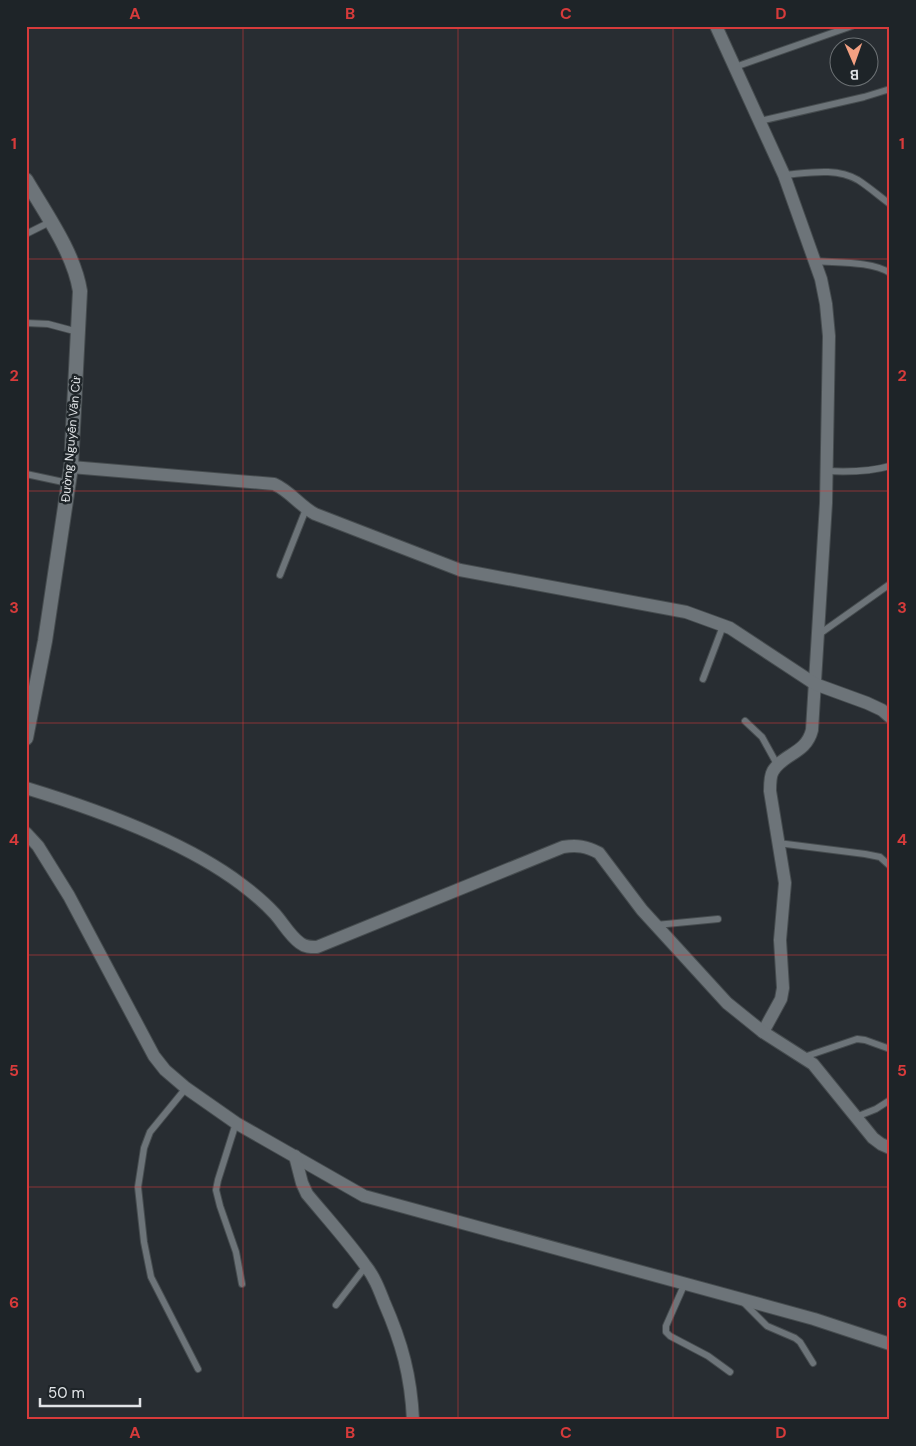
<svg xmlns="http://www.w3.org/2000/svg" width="916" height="1446" font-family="'DM Sans',sans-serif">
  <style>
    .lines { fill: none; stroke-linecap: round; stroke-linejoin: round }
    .service-casing { stroke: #464c4f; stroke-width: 8 }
    .minor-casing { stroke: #464c4f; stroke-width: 14 }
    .tertiary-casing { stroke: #464c4f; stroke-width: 16 }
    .service { stroke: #6d7479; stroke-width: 6 }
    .minor { stroke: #6d7479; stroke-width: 12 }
    .tertiary { stroke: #6d7479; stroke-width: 14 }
    .grid { fill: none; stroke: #d73b3b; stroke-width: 1; stroke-opacity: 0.55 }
    .labels { text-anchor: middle; stroke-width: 5; stroke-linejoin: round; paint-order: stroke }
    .street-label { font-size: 12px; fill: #e1e4e7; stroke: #1e2428 }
    .neatline { fill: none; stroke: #d73b3b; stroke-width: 2 }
    .grid-label { font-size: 16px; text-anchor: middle; font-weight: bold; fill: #d73b3b }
  </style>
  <rect width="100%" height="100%" fill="#282d32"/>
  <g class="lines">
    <defs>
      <g id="service">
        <polyline points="735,67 852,26"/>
        <polyline points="760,121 864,97 890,89"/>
        <path d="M784 175C808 173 836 167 858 180 869 187 879 196 890 204"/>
        <polyline points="26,234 50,222"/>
        <path d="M815 261C837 263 872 261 890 273"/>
        <polyline points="26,323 48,324 78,332"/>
        <path d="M827 471C848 472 869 472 890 466"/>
        <polyline points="26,474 68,483"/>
        <polyline points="280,575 306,509"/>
        <polyline points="818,635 890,584"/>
        <polyline points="703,679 723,626"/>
        <polyline points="745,721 762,737 778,766"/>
        <polyline points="778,843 865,854 880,857 890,866"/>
        <polyline points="656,925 718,919"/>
        <polyline points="804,1057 857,1039 865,1040 890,1049"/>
        <polyline points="186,1088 150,1132 144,1148 138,1187 144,1242 151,1277 198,1369"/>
        <polyline points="856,1117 876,1109 890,1100"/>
        <polyline points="236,1123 218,1180 216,1190 220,1206 236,1252 242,1284"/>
        <polyline points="685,1283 666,1326 666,1332 670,1336 708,1356 730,1372"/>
        <polyline points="743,1302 767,1326 795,1338 800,1342 813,1363"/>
        <polyline points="336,1305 366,1266"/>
      </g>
      <g id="minor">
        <path d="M716 26 784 175 821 279 826 304 829 336 826 503 812 730C806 754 784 753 773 771 770 776 770 784 770 791L785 883 780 940 783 988 781 999 763 1032"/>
        <path d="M71 467 274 484C290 491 300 506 315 514L460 570 686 612 730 628 815 684 867 703 882 710 890 717"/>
        <path d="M26 788C95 809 183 840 241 884 253 893 265 903 275 914 283 923 290 936 300 943 305 947 310 947 317 947L563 847C577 845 586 846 599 853L642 910 727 1003 763 1032 813 1064 873 1138 881 1144 890 1148"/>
        <polyline points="26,833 38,846 69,896 154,1056 165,1070 186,1088 236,1123 364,1196 814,1319 890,1344"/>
        <path d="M295 1156 302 1183 307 1194C327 1218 347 1240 365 1265 374 1276 379 1289 384 1302 402 1343 411 1376 413 1420"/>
      </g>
      <path id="tertiary" d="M26 180C46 214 74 253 80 291L71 467 45 641 26 738"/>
    </defs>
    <use href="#service" class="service-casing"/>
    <use href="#minor" class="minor-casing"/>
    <use href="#tertiary" class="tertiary-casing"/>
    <use href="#service" class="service"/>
    <use href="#minor" class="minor"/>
    <use href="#tertiary" class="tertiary"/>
  </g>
  <path class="grid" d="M243 26V1420M458 26V1420M673 26V1420M26 259H890M26 491H890M26 723H890M26 955H890M26 1187H890"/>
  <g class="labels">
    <g class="street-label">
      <text transform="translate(71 439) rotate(-85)" y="4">Đường Nguyễn Văn Cừ</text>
    </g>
  </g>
  <rect width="916" height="1446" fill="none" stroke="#1e2428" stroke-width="55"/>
  <g transform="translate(854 62) rotate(178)"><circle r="24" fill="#1e2428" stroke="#6c7174"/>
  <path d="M0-4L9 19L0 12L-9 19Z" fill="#f3a082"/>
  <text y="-8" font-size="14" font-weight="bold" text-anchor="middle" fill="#e1e4e7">B</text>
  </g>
  <path d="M40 1398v8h100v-8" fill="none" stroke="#e1e4e7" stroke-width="2.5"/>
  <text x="48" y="1398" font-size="15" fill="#e1e4e7" stroke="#1e2428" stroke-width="4" paint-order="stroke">50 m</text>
  <rect x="28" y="28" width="860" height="1390" class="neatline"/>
  <g class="grid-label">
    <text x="135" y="19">A</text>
    <text x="350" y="19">B</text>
    <text x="566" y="19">C</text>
    <text x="781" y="19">D</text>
    <text x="14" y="149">1</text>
    <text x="902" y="149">1</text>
    <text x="14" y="381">2</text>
    <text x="902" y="381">2</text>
    <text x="14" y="613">3</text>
    <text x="902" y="613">3</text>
    <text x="14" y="845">4</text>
    <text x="902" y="845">4</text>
    <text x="14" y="1076">5</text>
    <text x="902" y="1076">5</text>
    <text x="14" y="1308">6</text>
    <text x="902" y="1308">6</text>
    <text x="135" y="1438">A</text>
    <text x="350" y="1438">B</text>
    <text x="566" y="1438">C</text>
    <text x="781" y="1438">D</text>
  </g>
</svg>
